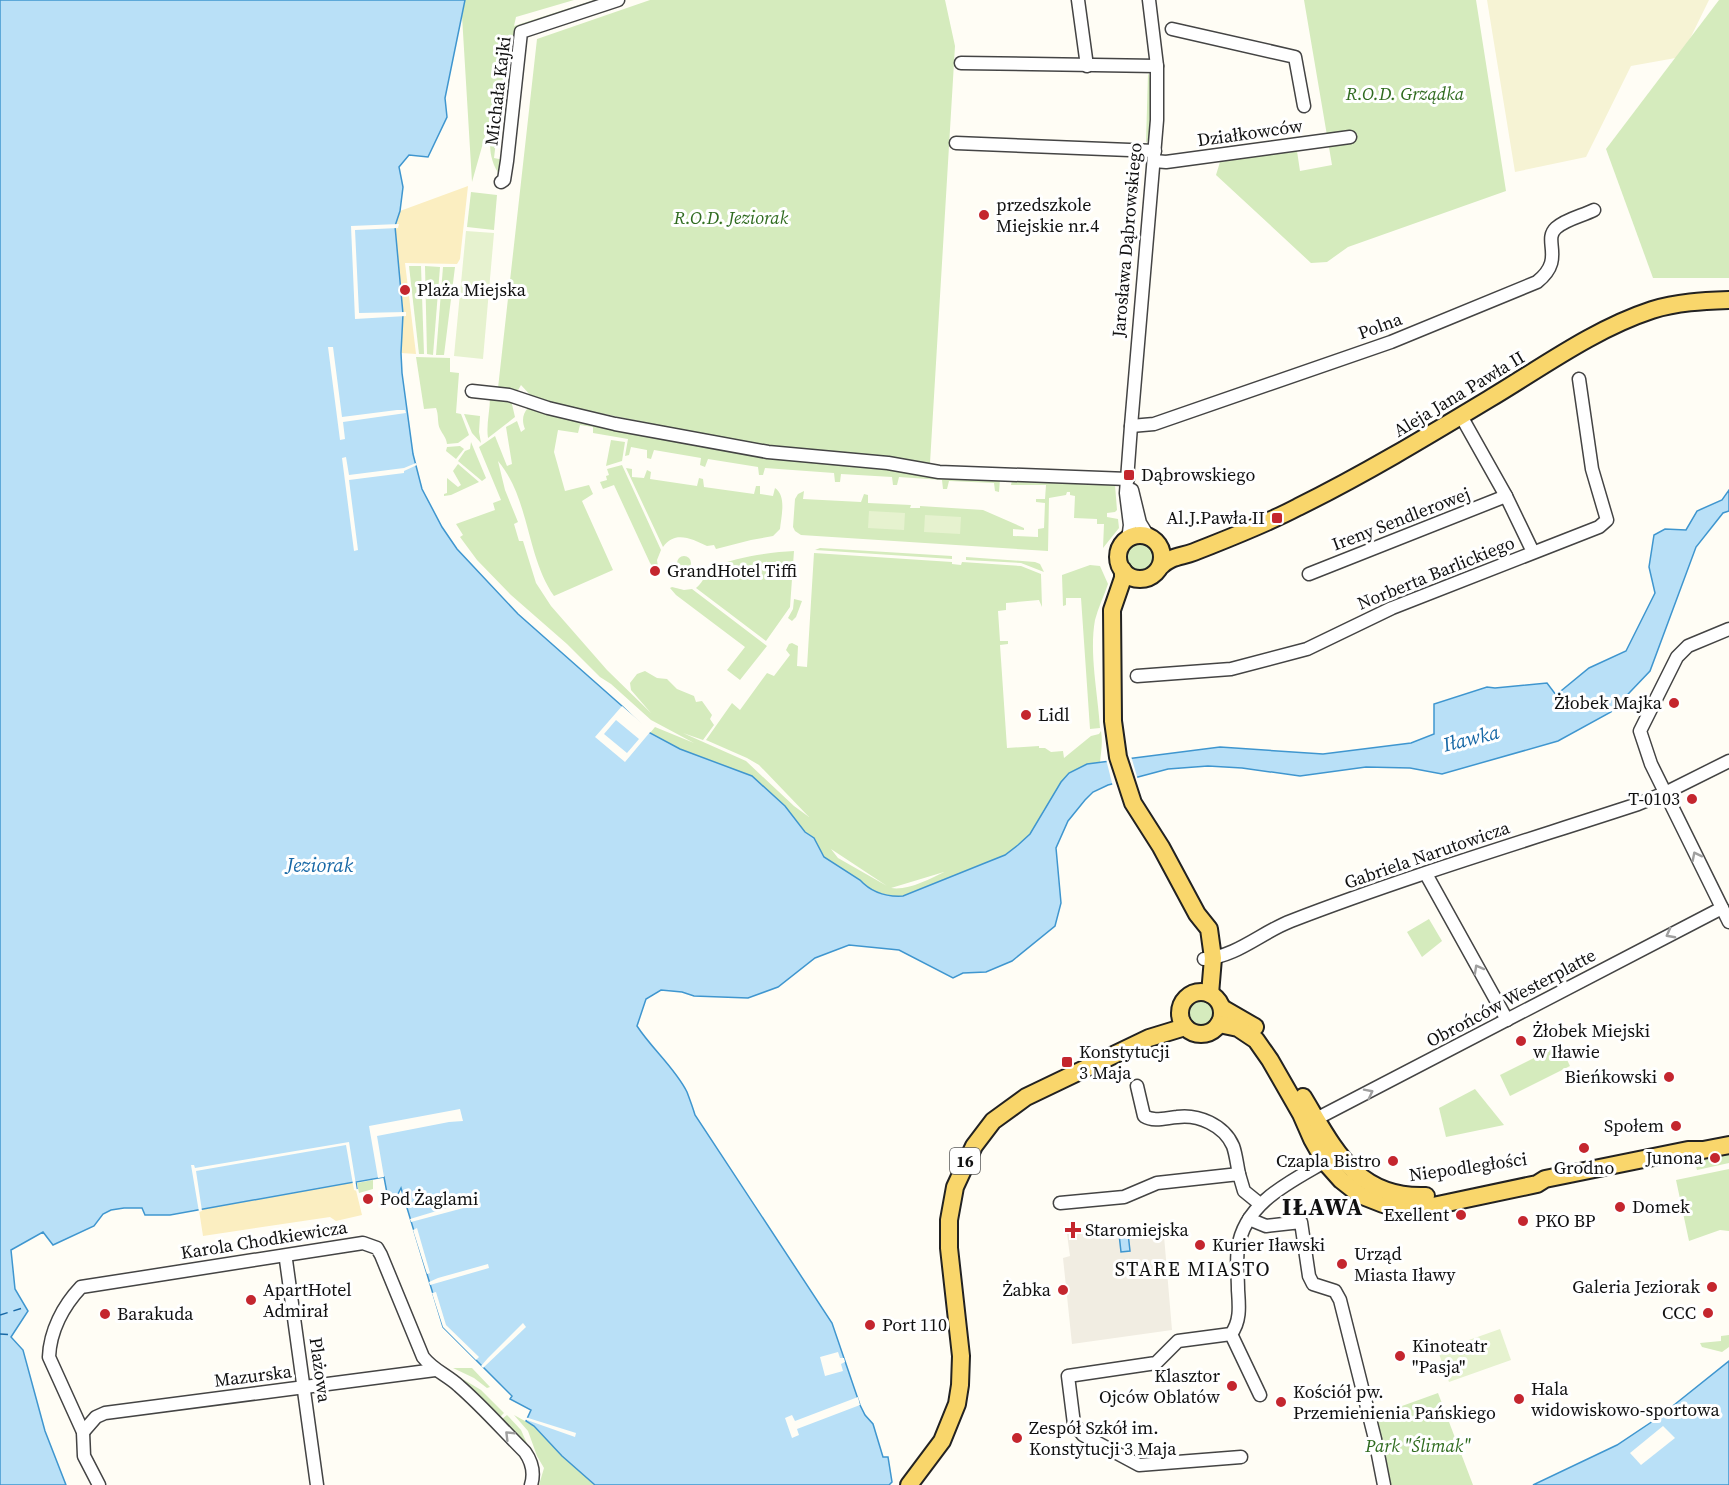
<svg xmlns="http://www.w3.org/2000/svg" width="1729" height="1485" font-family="'Source Serif 4',serif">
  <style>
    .farmland { fill: #f6f3d4 }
    .green { fill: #d5ebbd; fill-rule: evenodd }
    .sand { fill: #fbeec1 }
    .pitch { fill: #e6f2cf }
    .plaza { fill: #f1ede2 }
    .water { fill: #b9e0f7; stroke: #3f96cf; stroke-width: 1.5 }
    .pier { fill: #fffdf5; fill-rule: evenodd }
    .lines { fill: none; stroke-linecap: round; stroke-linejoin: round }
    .ferry { stroke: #1768a6; stroke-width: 1.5; stroke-dasharray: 8 6; stroke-linecap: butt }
    .minor-casing { stroke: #444; stroke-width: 15 }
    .major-casing { stroke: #222; stroke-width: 20 }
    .minor { stroke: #fff; stroke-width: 12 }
    .major { stroke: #f9d66b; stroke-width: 16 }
    .oneway { stroke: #a0a0a0 }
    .poi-dot { fill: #c4262e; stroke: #fff; stroke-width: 2 }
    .labels { text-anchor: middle; stroke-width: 6; stroke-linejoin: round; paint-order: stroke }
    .shield { fill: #fff; stroke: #585858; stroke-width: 1.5 }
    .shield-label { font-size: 16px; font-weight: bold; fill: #111 }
    .street-label { font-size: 18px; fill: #111; stroke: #fff }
    .park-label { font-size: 18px; font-style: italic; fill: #2f6b1f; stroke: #fff }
    .poi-label { font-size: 18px; fill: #111; stroke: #fff; text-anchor: start }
    .water-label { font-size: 20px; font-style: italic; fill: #1768a6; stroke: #fff }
    .neighbourhood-label { font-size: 20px; letter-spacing: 1.5px; fill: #111; stroke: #fff }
    .district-label { font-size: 24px; font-weight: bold; letter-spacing: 1.5px; fill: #111; stroke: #fff }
  </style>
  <rect width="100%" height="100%" fill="#fffdf5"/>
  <polygon class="farmland" points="1487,0 1709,0 1681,57 1631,66 1586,157 1515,172"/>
  <g class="green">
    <path d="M465 0H574L516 17 514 26 594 0H606L527 26 514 52H507L494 158 504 160 501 177C479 147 497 122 498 90L472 182 462 16Z"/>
    <polygon points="650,0 945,0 955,46 930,463 769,447 549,403 533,398 521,385 517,392 498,388 537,39"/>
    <polygon points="1304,0 1476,0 1506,191 1348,247 1327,262 1311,263 1216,175 1220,162 1283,151 1288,153 1297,151 1300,171 1332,165"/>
    <polygon points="1719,0 1729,0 1729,278 1653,278 1606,149"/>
    <path d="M1148 73C1154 83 1154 134 1146 143Z"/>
    <polygon points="471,192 497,195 494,230 467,227"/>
    <polygon points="409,266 421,266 424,354 419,354"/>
    <polygon points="425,266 440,267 433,355 427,354"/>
    <polygon points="443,267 455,267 444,355 436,355"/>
    <path d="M416 357 450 358V372L459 373 456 413 461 414 469 435 458 443 447 444C446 437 443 435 440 429 437 423 439 415 436 408L424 409Z"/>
    <path d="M490 397 511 400 515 417 488 438C486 425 490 411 490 397Z"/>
    <path d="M528 408 790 457 1000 479 999 492 995 491 994 483 949 481 947 489H943L942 480 899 477 897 485H893L892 477 841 474 840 482H835L834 473 765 468 763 475H759L758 467 708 459 705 467 700 465 701 458 654 450 651 459 647 458V450L631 447 629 455 625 456 628 439 593 433V427L580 425 578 433 558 430 554 452 565 491 589 485 593 494 582 501 613 570 554 596C526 556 530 499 498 461L505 490 518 522 514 524 519 541H523L536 583 551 606 607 670 651 713 631 690 630 683 637 674 645 671 657 678 667 679 677 689 694 696 696 702 702 701 712 715 710 719 714 725 703 740 683 733 746 761 794 806 809 817 759 765 747 758 706 740 732 703 740 710 767 673 774 676 790 655 786 650 789 644 792 643 798 646 797 666 807 667 814 553 952 562V564L961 565 962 562 1021 566 1041 574 1042 607 1039 600 1006 603V610L998 611 1000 641H1008V644L1000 645 1007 748 1039 746V748H1045L1051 752 1063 751 1064 758 1091 736 1099 734 1101 731C1103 743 1101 751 1100 763L1096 762 1044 809 1031 834 1018 845 1005 855 985 863 903 896C887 897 871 892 860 880L824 858 713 770 650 733 655 727 694 743 651 720 611 684 600 677 567 644 511 595 477 560 460 537 463 535 456 524 495 510 493 503 501 500 479 447 495 436 507 466 512 464 506 427 517 421 521 432 525 429C522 422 522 414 528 408ZM831 849 887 886 838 858ZM944 872C930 879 907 891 891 888Z"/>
    <polygon points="464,414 480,416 479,432 481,443 472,433"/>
    <polygon points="611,440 625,442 622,461 606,466"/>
    <polygon points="471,442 486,478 482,481 458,461 465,451 470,449"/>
    <polygon points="460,446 464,449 456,459 446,451 447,447"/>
    <polygon points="458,464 479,482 451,495 444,496 444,494 447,493 447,478 458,487 461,485 453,471"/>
    <polygon points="622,465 661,550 657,560 658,567 655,569 650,563 614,485 603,489 600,482 607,480 606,476 609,475 607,469"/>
    <path d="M626 468 632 469V477L644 478 647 470 651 472 650 479 697 486 699 478 703 479 704 487 754 494 756 486H760V494L773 496 775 488C787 496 781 517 780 529L773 536 751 540 716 549 714 545 707 546C692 539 675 530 663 547Z"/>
    <polygon points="1012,480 1115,485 1117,510 1115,512 1107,513 1107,517 1118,519 1119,528 1103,548 1104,524 1097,524 1097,519 1074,518 1075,496 1070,495 1070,492 1067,492 1066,495 1049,498 1048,551 801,535 795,531 793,527 795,499 798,494 804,491 803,499 861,502 864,494 868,495 868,503 911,505 910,508 920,508 920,506 983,510 1024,528 1024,530 1013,529 1013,536 1038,537 1038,529 1044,528 1045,503 1036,502 1036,499 1045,499 1046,485 1011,485"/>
    <circle cx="1141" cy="557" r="14"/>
    <polygon points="820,548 952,556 952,559 815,550"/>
    <path d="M794 551 790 607 766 641 696 588C704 582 706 571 714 567 734 557 772 552 794 551Z"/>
    <circle cx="684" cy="563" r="7"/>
    <polygon points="966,557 1035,562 1040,564 1044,572 1021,563 966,560"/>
    <path d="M1090 565 1100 566 1108 584C1104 596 1098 608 1095 620 1089 653 1098 694 1100 728L1090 729 1081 598H1066V605L1063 606 1062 575Z"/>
    <polygon points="672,587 684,590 692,589 767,646 740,680 727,670 745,647 676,595 670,588"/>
    <polygon points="794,599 802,601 796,617 792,621 788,618 793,609"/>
    <polygon points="1429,919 1442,941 1422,957 1407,932"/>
    <circle cx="1201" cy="1013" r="13"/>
    <polygon points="1560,1045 1570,1066 1510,1096 1500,1075"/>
    <polygon points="1475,1089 1504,1125 1446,1137 1439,1108"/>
    <polygon points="1729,1149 1729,1163 1697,1170 1693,1156"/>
    <polygon points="1729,1169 1729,1231 1720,1230 1689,1241 1676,1180"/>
    <polygon points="373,1180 373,1189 359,1193 357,1183"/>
    <polygon points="1729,1335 1729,1347 1722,1352 1702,1347 1700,1343 1721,1341 1721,1336"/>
    <polygon points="453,1368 472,1368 490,1387 487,1388 474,1378"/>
    <polygon points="461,1378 481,1390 504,1413 500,1417"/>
    <polygon points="1438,1393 1473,1485 1387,1485 1371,1411 1402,1406"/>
    <polygon points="507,1415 521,1430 528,1446 502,1419"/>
    <polygon points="514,1415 534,1426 562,1456 595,1485 539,1485 544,1468 537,1456 528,1431"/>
  </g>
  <g class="sand">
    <polygon points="468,186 460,259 457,264 405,263 416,354 401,353 403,314 395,226 400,211"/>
    <polygon points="354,1182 362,1215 336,1221 330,1217 203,1236 199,1210"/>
  </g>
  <g class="pitch">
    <polygon points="466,231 494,233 483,359 454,356"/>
    <polygon points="869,511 905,513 904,530 868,528"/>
    <polygon points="925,515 961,517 960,534 924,532"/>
    <polygon points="1500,1329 1511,1360 1449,1382 1438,1351"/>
  </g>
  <polygon class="plaza" points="1163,1224 1172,1330 1072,1344 1063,1258 1070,1256 1067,1234"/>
  <g class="water">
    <path d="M0 0H465L445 98 447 117 428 157 409 155 399 167 403 187 400 211 395 226 403 314 401 353 402 373 413 454 422 489 442 527 457 549 518 614 622 706 650 733 680 749 752 776 785 806 805 832 814 838 824 857 860 880C871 892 887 897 903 896L985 863 1005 855 1018 845 1030 834 1061 782 1069 773 1087 764 1220 747 1323 754 1411 743 1434 734V704L1487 687 1495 688 1547 683 1556 695 1589 668 1626 651 1655 593 1649 567 1654 535 1665 529 1686 530 1697 511 1722 500 1729 490V511L1723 513 1696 547 1650 671 1611 712 1558 741 1442 774 1410 768 1366 767 1300 776 1242 768 1208 766 1168 769 1108 785 1093 792 1085 800 1068 821 1056 848 1061 903 1055 926 1012 961 986 972 963 973 953 978 899 950 849 945 815 958 778 987 748 998 694 996 682 992 661 990 646 999 637 1026C652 1049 675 1068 687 1092 690 1100 693 1108 695 1115L832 1323 860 1405 865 1415 873 1424 883 1457H888L892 1482 889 1485H595L562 1456 534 1426 526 1421 531 1410 510 1399 512 1396 443 1327 401 1188 396 1198 387 1193 384 1177 356 1182 357 1189 354 1182 170 1215H145L142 1208H124L111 1210 103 1214 94 1226 53 1245 43 1232 11 1250 15 1289 28 1311 11 1337 23 1350 45 1431 66 1485H0Z"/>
    <polygon points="1128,1233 1130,1251 1121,1252 1119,1234"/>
    <polygon points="1729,1361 1729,1485 1533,1485 1617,1445 1659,1417"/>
  </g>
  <g class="pier">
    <polygon points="399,224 398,228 355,230 359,313 406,312 406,316 355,319 351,226"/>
    <polygon points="328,347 333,347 342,417 397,410 405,410 406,413 343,422 345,439 340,440"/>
    <polygon points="346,457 349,475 404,468 416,463 417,465 404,471 404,473 349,480 358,550 354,551 342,458"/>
    <path d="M622 706 651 731 625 762 595 737ZM616 720 639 739 627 753 604 734Z"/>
    <polygon points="1131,756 1138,780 1113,787 1106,759"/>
    <polygon points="460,1109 463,1121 449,1122 377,1136 384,1177 378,1178 369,1126"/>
    <polygon points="349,1142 357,1191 354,1190 346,1145 196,1171 202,1211 199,1212 191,1165 194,1165 195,1168"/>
    <polygon points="470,1201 471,1206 411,1222 410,1219"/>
    <polygon points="417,1228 430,1273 427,1274 413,1230"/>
    <polygon points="488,1264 489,1268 430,1285 429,1282 438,1278"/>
    <polygon points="436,1292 446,1325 479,1357 476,1360 443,1327 432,1293"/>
    <polygon points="523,1323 526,1327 483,1368 481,1366 488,1358"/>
    <polygon points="838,1352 840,1358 844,1358 845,1362 841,1364 843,1371 825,1376 820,1357"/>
    <polygon points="858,1397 860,1405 797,1429 799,1435 792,1438 785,1418 792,1415 795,1421"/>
    <polygon points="525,1417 576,1433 575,1437 524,1419"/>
    <polygon points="1663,1426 1675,1438 1641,1465 1630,1453"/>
  </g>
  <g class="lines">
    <g class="ferry">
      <polyline points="0,1315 26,1307"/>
      <polyline points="0,1334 13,1335"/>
    </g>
    <defs>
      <g id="minor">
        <polyline points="1078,0 1087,66"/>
        <polyline points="1172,29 1295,57 1304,106"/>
        <polyline points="961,63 1157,66"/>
        <polyline points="956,143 1155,151"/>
        <polyline points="1154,161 1166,162 1350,137"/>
        <polyline points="501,182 504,180 507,161 521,32 618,0"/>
        <polyline points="472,391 509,395 548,408 615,424 768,452 888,463 939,472 1128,479"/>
        <polyline points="1461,416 1506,496 1533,552"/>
        <path d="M1131 426 1154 424 1391 342 1537 282C1566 259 1542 241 1556 228 1566 219 1582 216 1594 210"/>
        <polyline points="1132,490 1140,523 1148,536"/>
        <polyline points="1128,539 1130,525 1126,493 1131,426 1157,120 1157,66 1149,0"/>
        <polyline points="1309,574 1506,496"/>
        <polyline points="1729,629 1688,646 1677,657 1640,731 1651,764 1729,922"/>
        <polyline points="1137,676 1231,669 1307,649 1392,608 1599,527 1607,520 1592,469 1579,379"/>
        <polyline points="1426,874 1507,1020"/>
        <path d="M1204 959C1236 957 1262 932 1291 921 1405 877 1522 842 1638 804L1665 793 1729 761"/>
        <path d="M1137 1086 1144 1116C1154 1122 1165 1118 1177 1117 1198 1114 1224 1125 1233 1146 1236 1154 1237 1165 1239 1174"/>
        <polyline points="1316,1119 1722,908"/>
        <polyline points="1060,1203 1124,1197 1157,1183 1239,1174 1244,1191 1260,1204"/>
        <polyline points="1249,1219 1266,1226 1301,1222 1309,1276 1313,1284 1335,1291 1340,1300 1375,1439 1384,1485"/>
        <polyline points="286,1260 317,1485"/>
        <polyline points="1231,1334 1260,1395"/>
        <polyline points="83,1432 96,1417 105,1413 435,1370"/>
        <path d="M1241 1457 1139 1465 1083 1435 1074 1424 1068 1376 1156 1363 1178 1341 1231 1334C1241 1321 1239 1305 1238 1290 1238 1276 1236 1261 1238 1248 1245 1200 1295 1180 1331 1158"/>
        <path d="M99 1485 84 1456 83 1432 49 1357C50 1331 63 1306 81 1287L363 1243 377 1248 381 1255 423 1357C433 1370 447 1375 459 1386 482 1406 503 1430 525 1452 532 1462 535 1472 531 1485"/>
      </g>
      <g id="major">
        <circle cx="1140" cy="557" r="22"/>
        <path d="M1161 566C1171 556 1181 557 1194 552 1229 538 1264 525 1298 507 1363 475 1426 437 1489 399 1541 368 1594 329 1652 310 1677 302 1703 301 1729 300"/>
        <polyline points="1123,570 1123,578 1112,610 1113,721 1118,757 1133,803 1161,847 1197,914 1209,929 1213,958 1210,994"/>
        <circle cx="1201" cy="1013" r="21"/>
        <polyline points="1222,1008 1255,1027"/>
        <polyline points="1219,1024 1238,1028 1256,1040 1270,1060 1301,1114 1312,1139 1325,1162 1341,1180 1360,1195 1383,1204 1412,1208 1433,1206 1537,1184 1545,1179 1688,1150 1703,1150 1729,1145"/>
        <path d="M1303 1097C1334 1148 1356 1199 1426 1196"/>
        <polyline points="909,1485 942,1441 957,1404 960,1385 961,1356 949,1248 949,1220 955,1187 974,1146 993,1121 1026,1097 1149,1038 1185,1027"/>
      </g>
    </defs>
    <use href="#minor" class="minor-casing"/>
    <use href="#major" class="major-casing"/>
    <use href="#minor" class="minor"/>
    <use href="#major" class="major"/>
  </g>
  <defs><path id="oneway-chevron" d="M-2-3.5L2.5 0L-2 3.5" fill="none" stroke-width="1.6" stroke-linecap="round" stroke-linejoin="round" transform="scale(1.5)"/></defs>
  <g class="oneway">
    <use href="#oneway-chevron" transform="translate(1696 856) rotate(-117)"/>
    <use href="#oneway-chevron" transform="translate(1670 934) rotate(152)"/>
    <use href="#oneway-chevron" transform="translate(1478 969) rotate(-119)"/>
    <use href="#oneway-chevron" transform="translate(1369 1093) rotate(-27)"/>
    <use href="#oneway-chevron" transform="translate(509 1435) rotate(-135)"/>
  </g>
  <g class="poi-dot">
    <circle cx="984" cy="215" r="6"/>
    <circle cx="405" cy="290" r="6"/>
    <rect x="1123" y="469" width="12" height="12" rx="3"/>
    <rect x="1271" y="512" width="12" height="12" rx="3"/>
    <circle cx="655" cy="571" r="6"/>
    <circle cx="1674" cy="703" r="6"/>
    <circle cx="1026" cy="715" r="6"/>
    <circle cx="1692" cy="799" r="6"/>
    <circle cx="1521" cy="1041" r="6"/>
    <rect x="1061" y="1056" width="12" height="12" rx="3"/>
    <circle cx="1669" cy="1077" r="6"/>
    <circle cx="1676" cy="1126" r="6"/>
    <circle cx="1584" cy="1148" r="6"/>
    <circle cx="1715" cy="1158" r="6"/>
    <circle cx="1393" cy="1161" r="6"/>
    <circle cx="368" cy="1199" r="6"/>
    <circle cx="1620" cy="1207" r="6"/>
    <circle cx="1461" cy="1215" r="6"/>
    <circle cx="1523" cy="1221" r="6"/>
    <path d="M1070 1221h6v6h6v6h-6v6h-6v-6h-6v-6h6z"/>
    <circle cx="1200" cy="1245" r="6"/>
    <circle cx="1342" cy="1264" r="6"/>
    <circle cx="1712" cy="1287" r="6"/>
    <circle cx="1063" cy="1290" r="6"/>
    <circle cx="251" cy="1300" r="6"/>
    <circle cx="1708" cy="1313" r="6"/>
    <circle cx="105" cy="1314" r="6"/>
    <circle cx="870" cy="1325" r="6"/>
    <circle cx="1400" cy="1356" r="6"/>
    <circle cx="1232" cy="1386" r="6"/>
    <circle cx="1519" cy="1399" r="6"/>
    <circle cx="1281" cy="1402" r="6"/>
    <circle cx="1017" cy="1438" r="6"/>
  </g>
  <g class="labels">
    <rect class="shield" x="950" y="1148" width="30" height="26" rx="4.5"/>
    <g class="shield-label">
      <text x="965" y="1167">16</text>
    </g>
    <g class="street-label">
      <text transform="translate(498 91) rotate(-83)" y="6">Michała Kajki</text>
      <text transform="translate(1250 133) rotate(-8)" y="6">Działkowców</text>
      <text transform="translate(1127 240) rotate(-85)" y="6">Jarosława Dąbrowskiego</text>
      <text transform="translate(1380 326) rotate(-20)" y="6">Polna</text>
      <text transform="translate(1459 394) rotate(-31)" y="6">Aleja Jana Pawła II</text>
      <text transform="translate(1401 519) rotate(-21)" y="6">Ireny Sendlerowej</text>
      <text transform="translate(1436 573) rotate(-22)" y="6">Norberta Barlickiego</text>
      <text transform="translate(1427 855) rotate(-19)" y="6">Gabriela Narutowicza</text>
      <text transform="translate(1511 998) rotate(-28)" y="6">Obrońców Westerplatte</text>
      <text transform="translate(1468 1167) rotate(-8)" y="6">Niepodległości</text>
      <text transform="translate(264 1240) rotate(-9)" y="6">Karola Chodkiewicza</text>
      <text transform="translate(320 1370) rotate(82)" y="6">Plażowa</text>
      <text transform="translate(253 1376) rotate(-7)" y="6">Mazurska</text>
    </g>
    <g class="park-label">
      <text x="1405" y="100">R.O.D. Grządka</text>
      <text x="731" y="224">R.O.D. Jeziorak</text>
      <text x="1418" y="1452">Park "Ślimak"</text>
    </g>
    <g class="poi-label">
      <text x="996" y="211">przedszkole<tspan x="996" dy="21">Miejskie nr.4</tspan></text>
      <text x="417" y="296">Plaża Miejska</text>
      <text x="1141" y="481">Dąbrowskiego</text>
      <text x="1265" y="524" text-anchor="end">Al.J.Pawła II</text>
      <text x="667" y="577">GrandHotel Tiffi</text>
      <text x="1662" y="709" text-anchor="end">Żłobek Majka</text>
      <text x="1038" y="721">Lidl</text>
      <text x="1680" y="805" text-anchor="end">T-0103</text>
      <text x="1533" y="1037">Żłobek Miejski<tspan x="1533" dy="21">w Iławie</tspan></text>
      <text x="1079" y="1058">Konstytucji<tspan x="1079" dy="21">3 Maja</tspan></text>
      <text x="1657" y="1083" text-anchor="end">Bieńkowski</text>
      <text x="1664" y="1132" text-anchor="end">Społem</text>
      <text x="1703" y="1164" text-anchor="end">Junona</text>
      <text x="1381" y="1167" text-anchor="end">Czapla Bistro</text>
      <text x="1584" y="1174" text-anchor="middle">Grodno</text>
      <text x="380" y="1205">Pod Żaglami</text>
      <text x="1632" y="1213">Domek</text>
      <text x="1449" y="1221" text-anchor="end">Exellent</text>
      <text x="1535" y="1227">PKO BP</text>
      <text x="1085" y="1236">Staromiejska</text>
      <text x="1212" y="1251">Kurier Iławski</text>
      <text x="1354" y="1260">Urząd<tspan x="1354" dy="21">Miasta Iławy</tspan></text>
      <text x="1700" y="1293" text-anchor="end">Galeria Jeziorak</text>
      <text x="263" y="1296">ApartHotel<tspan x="263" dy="21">Admirał</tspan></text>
      <text x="1051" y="1296" text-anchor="end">Żabka</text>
      <text x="1696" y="1319" text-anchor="end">CCC</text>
      <text x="117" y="1320">Barakuda</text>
      <text x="882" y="1331">Port 110</text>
      <text x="1412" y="1352">Kinoteatr<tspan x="1412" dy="21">"Pasja"</tspan></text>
      <text x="1220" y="1382" text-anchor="end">Klasztor<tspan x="1220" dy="21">Ojców Oblatów</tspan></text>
      <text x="1531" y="1395">Hala<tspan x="1531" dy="21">widowiskowo-sportowa</tspan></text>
      <text x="1293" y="1398">Kościół pw.<tspan x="1293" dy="21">Przemienienia Pańskiego</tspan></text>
      <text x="1029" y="1434">Zespół Szkół im.<tspan x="1029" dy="21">Konstytucji 3 Maja</tspan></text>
    </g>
    <g class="water-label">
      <text transform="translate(1471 738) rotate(-14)" y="7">Iławka</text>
      <text x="320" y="872">Jeziorak</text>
    </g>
    <g class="neighbourhood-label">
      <text x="1193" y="1276">STARE MIASTO</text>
    </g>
    <g class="district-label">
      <text x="1323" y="1215">IŁAWA</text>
    </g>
  </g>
</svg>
